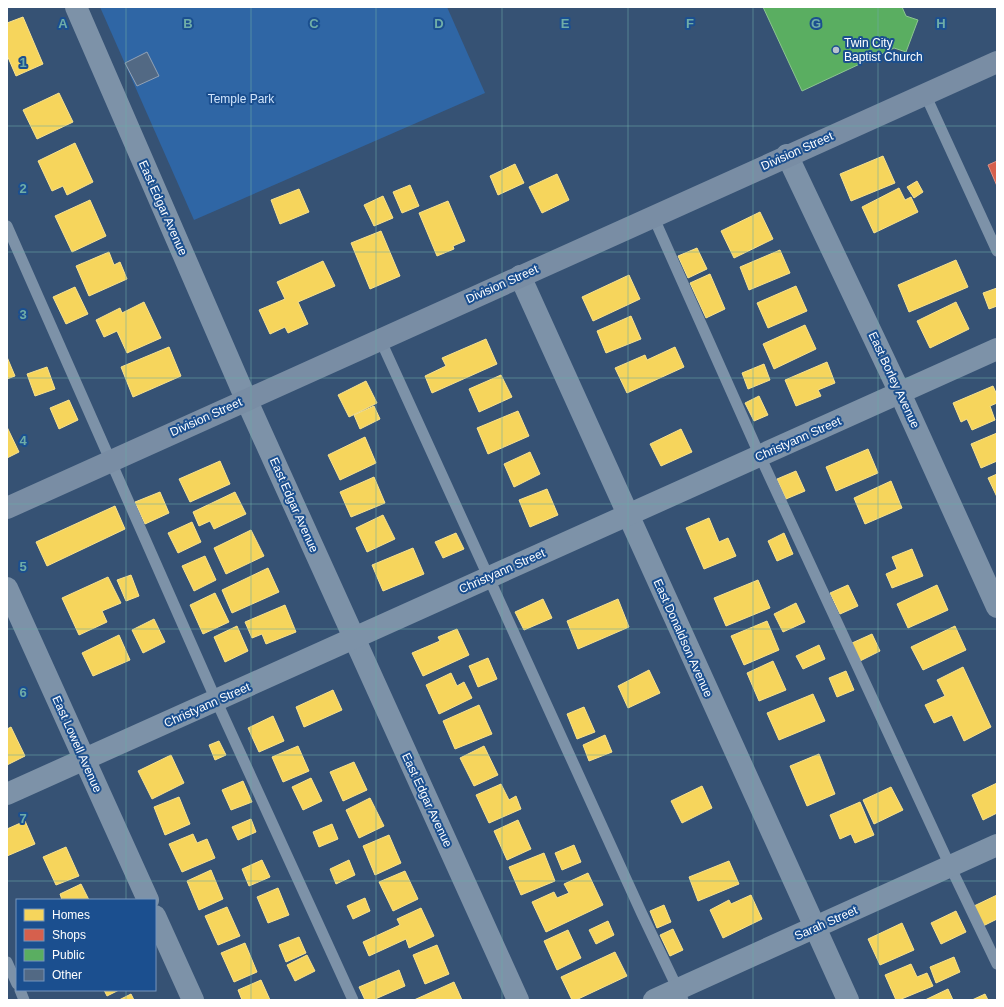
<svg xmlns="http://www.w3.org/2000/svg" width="1004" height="1007" font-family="Helvetica,sans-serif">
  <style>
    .green { fill: #2f66a5 }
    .homes { fill: #f6d55c; stroke: #f9e28d }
    .shops { fill: #d6604d; stroke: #e29082 }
    .public { fill: #5aae61; stroke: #8cc690 }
    .building { fill: #526984; stroke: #92a2b6 }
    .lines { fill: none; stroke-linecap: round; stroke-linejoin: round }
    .lane { stroke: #7d92a8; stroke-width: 11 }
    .street { stroke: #7d92a8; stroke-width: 22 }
    .secondary { stroke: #798da4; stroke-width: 22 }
    .grid { fill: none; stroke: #6fada8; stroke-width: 1; stroke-opacity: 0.55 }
    .poi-dot { fill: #b9c2ce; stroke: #1b4f8f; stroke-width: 1.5 }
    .labels { text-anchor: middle; stroke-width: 4; stroke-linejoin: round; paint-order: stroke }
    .poi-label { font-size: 12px; fill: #fff; stroke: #1b4f8f; text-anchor: start }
    .park-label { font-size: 12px; fill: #cfe3fa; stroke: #1b4f8f }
    .street-label { font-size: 12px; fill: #fff; stroke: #1b4f8f }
    .grid-label { font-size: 13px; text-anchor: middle; font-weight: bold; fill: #6fada8; stroke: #1b4f8f; stroke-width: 4; stroke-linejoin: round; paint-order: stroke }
  </style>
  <rect width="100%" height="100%" fill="#365274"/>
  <polygon class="green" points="100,7 447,7 485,93 194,220"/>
  <g class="homes">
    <polygon points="23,17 43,64 16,76 7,55 7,23"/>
    <polygon points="59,93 73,122 37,139 23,110"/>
    <polygon points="75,143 93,182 67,195 63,186 52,191 38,161"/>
    <polygon points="883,156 895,183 851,201 840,174"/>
    <polygon points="515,164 524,183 498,195 490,176"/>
    <polygon points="557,174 569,200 542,213 529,187"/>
    <polygon points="917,181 923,192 914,198 907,187"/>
    <polygon points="410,185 419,206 402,213 393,192"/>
    <polygon points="899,188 905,200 911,197 918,212 874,233 862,207"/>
    <polygon points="299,189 309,212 280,224 271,200"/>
    <polygon points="383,196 393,218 374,226 364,205"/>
    <polygon points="90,200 106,236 72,252 55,216"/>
    <polygon points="448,201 465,241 453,246 454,249 437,256 419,213"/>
    <polygon points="760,212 773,239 734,258 721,231"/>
    <polygon points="381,231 400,276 370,289 351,243"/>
    <polygon points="697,248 707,269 688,278 678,256"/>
    <polygon points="780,250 790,273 749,290 740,267"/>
    <polygon points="109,252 114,265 120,262 127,279 89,296 76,266"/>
    <polygon points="956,260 968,287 909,312 898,285"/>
    <polygon points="323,261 335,286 298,302 308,324 288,333 285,327 270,334 259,310 285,299 277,282"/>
    <polygon points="710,274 725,309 706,318 690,283"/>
    <polygon points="629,275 640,299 593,321 582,297"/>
    <polygon points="796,286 807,311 768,328 757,303"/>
    <polygon points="75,287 88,314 66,324 53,297"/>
    <polygon points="997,288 997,306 989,309 983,293"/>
    <polygon points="144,302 161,338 127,353 117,331 104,337 96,320 120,308 122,313"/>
    <polygon points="956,302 969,329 930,348 917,321"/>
    <polygon points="631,316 641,339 606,353 597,331"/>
    <polygon points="805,325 816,349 774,369 763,344"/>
    <polygon points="486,339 497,364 432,393 425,376 446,366 442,358"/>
    <polygon points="169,347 181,376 133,397 121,367"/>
    <polygon points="675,347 684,367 627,393 615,368 645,355 647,360"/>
    <polygon points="7,357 15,376 7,379"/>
    <polygon points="827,362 835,383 818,390 821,396 796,406 785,380"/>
    <polygon points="764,364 770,380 748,389 742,373"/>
    <polygon points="47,367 55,389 35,396 27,374"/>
    <polygon points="501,375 512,397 479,412 469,389"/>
    <polygon points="366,381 377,403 349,417 338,395"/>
    <polygon points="993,386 997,395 997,403 990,406 995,420 972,430 967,419 961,422 953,403"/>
    <polygon points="759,396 768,415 754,421 745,403"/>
    <polygon points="69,400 78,420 59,429 50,408"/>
    <polygon points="374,406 380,419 360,429 354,415"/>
    <polygon points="518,411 529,436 488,454 477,428"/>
    <polygon points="7,427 19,452 7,458"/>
    <polygon points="681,429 692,452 661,466 650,444"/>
    <polygon points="997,433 997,461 981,468 971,444"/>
    <polygon points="365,437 376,463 340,480 328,455"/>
    <polygon points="868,449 878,473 836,491 826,467"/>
    <polygon points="530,452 540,474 514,487 504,464"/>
    <polygon points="220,461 230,484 190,502 179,479"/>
    <polygon points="796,471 805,491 786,499 777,479"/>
    <polygon points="997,474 997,497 988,478"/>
    <polygon points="374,477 385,503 351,517 340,492"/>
    <polygon points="891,481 902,508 865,524 854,498"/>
    <polygon points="547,489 558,515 530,527 519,500"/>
    <polygon points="160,492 169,513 145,524 135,502"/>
    <polygon points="235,492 246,514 214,529 210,521 199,526 193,512"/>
    <polygon points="115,506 125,529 47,566 36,542"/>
    <polygon points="383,515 395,539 367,552 356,528"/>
    <polygon points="709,518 719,542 728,538 736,556 704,569 686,528"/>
    <polygon points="192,522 201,542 178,553 168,533"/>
    <polygon points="251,530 264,556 226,574 214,548"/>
    <polygon points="456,533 464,549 443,558 435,542"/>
    <polygon points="784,533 793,554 777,561 768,541"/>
    <polygon points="413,548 424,574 383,591 372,565"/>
    <polygon points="912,549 923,576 892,588 886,574 897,569 892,557"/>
    <polygon points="205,556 216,580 194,591 182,566"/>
    <polygon points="268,568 279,592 232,613 222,590"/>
    <polygon points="131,575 139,596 126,601 117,580"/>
    <polygon points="108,577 121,603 102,611 107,622 79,635 62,598"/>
    <polygon points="758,580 770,608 726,626 714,598"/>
    <polygon points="848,585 858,606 840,614 830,593"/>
    <polygon points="937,585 948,610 908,628 897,604"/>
    <polygon points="215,593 229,622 203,634 190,605"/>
    <polygon points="543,599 552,618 524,630 515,612"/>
    <polygon points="618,599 629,627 578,649 567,621"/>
    <polygon points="796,603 805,622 783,632 774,614"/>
    <polygon points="285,605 296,632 266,644 262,634 252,638 245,622"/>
    <polygon points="154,619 165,642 143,653 132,630"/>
    <polygon points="767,621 779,650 744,665 731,636"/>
    <polygon points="237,626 248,651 225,662 214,637"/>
    <polygon points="955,626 966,650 923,670 911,647"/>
    <polygon points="457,629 469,655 423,676 412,653 440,641 438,637"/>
    <polygon points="872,634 880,651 860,661 852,643"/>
    <polygon points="119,635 130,660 93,676 82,653"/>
    <polygon points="819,645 825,659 803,669 796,656"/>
    <polygon points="488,658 497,679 478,687 469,666"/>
    <polygon points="773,661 786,690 759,701 747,673"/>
    <polygon points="963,667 991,727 964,741 952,715 934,723 925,705 945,696 937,680"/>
    <polygon points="649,670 660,693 628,708 618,686"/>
    <polygon points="846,671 854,690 837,697 829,678"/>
    <polygon points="451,673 457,686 464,682 472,698 439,714 426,685"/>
    <polygon points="333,690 342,710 304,727 296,707"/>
    <polygon points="813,694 825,721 779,740 767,713"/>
    <polygon points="479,705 492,734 455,749 443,721"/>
    <polygon points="584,707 595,732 577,739 567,714"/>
    <polygon points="273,716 284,741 259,752 248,728"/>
    <polygon points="11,727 25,756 7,765 7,729"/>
    <polygon points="605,735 612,752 589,761 583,745"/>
    <polygon points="219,741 226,755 215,760 209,745"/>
    <polygon points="298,746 309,771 283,782 272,757"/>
    <polygon points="484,746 498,775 474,786 460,758"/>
    <polygon points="819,754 835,794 807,806 790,766"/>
    <polygon points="171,755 184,783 152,799 138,771"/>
    <polygon points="354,762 367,790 343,801 330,772"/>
    <polygon points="311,778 322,801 303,810 292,787"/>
    <polygon points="243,781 252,802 231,810 222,790"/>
    <polygon points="997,783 997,813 983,820 972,795"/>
    <polygon points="501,784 509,800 516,796 521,809 489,823 476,795"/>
    <polygon points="702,786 712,808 682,823 671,801"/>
    <polygon points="891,787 903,810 874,824 863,800"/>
    <polygon points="179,797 190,824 165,835 154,807"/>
    <polygon points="370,798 384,826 359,838 346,810"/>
    <polygon points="860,802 874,835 855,843 851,834 840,839 830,815"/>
    <polygon points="251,819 256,832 238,840 232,827"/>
    <polygon points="518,820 531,849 507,860 494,831"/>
    <polygon points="25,821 35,844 7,856 7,829"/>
    <polygon points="332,824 338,839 319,847 313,832"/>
    <polygon points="193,834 197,843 207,839 215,858 182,872 169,844"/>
    <polygon points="389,835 401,863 375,875 363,846"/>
    <polygon points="574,845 581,862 562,870 555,853"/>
    <polygon points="66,847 79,876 56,885 43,857"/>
    <polygon points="544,853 555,881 521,895 509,867"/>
    <polygon points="262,860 270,877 249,886 242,869"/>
    <polygon points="349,860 355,875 336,884 330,869"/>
    <polygon points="729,861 739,884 698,901 689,877"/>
    <polygon points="211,870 223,899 199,910 187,881"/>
    <polygon points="405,871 418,899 393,911 379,882"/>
    <polygon points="588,873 603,905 546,932 532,902 554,892 557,898 569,893 564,884"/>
    <polygon points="81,884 89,900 62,900 60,894"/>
    <polygon points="278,888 289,915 268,923 257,897"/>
    <polygon points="751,895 762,919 723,938 710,910 729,900 731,904"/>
    <polygon points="997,895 997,919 983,926 974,906"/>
    <polygon points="365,898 370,911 353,919 347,906"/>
    <polygon points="664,905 671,922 657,928 650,911"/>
    <polygon points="227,907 240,936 218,945 205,916"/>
    <polygon points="421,908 434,936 409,948 406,939 369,956 363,942 400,925 397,919"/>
    <polygon points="956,911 966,932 941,944 931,923"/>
    <polygon points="608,921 614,935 596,944 589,930"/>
    <polygon points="902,923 914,950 880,965 868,939"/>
    <polygon points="673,929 683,950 670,956 660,935"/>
    <polygon points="568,930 581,958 557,970 544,941"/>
    <polygon points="299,937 306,953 286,962 279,945"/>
    <polygon points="245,943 257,972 234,982 221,953"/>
    <polygon points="437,945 449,974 425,984 413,955"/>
    <polygon points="615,952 627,976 576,1000 572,1000 561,977"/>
    <polygon points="307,955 315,971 295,981 287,965"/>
    <polygon points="954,957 960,972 936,983 930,967"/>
    <polygon points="911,964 917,977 927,973 933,986 899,1000 896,1000 885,975"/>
    <polygon points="399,970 405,986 373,1000 365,1000 359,987"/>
    <polygon points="261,980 270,1000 242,1000 238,990"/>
    <polygon points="454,982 462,1000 414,1000"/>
    <polygon points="948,989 953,1000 925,1000"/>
    <polygon points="104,990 119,990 107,996"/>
    <polygon points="131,994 134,1000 119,1000"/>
    <polygon points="985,994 988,1000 972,1000"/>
  </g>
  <polygon class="shops" points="997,161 997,186 988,165"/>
  <polygon class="public" points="763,7 902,7 906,16 918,20 906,52 894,48 802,91"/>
  <polygon class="building" points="147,52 159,76 137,86 125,63"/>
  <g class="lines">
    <g class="lane">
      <polyline points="925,94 997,251"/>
      <polyline points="653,216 760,456 950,866 997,964"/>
      <polyline points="7,226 216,700 353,1000"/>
      <polyline points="380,339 642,914 683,1000"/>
      <polyline points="7,962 17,984"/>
      <polyline points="20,990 24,1000"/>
    </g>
    <g class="street">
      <polyline points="76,7 246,399 518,1000"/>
      <polyline points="787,155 900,393 997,607"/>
      <polyline points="520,276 848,1000"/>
      <polyline points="7,588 148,900"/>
      <polyline points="7,794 997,349"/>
      <polyline points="155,916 193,1000"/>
      <polyline points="654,1000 997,845"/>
    </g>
    <polyline class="secondary" points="7,508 997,62"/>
  </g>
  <path class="grid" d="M126 7V900M251 7V1000M376 7V1000M502 7V1000M628 7V1000M753 7V1000M878 7V1000M7 126H997M7 252H997M7 378H997M7 504H997M7 629H997M7 755H997M7 881H997M126 990V1000"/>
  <circle class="poi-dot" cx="836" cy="50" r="4"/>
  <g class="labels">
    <g class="poi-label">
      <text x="844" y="47">Twin City<tspan x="844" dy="14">Baptist Church</tspan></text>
    </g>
    <g class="park-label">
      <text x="241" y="103">Temple Park</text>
    </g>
    <g class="street-label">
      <text transform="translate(797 151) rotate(-24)" y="4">Division Street</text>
      <text transform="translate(163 208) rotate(66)" y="4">East Edgar Avenue</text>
      <text transform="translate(502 284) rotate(-24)" y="4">Division Street</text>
      <text transform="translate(894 380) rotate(65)" y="4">East Borley Avenue</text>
      <text transform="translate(206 417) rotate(-24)" y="4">Division Street</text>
      <text transform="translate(798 439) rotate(-24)" y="4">Christyann Street</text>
      <text transform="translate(294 505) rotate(66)" y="4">East Edgar Avenue</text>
      <text transform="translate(502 571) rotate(-24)" y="4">Christyann Street</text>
      <text transform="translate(683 638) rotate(66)" y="4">East Donaldson Avenue</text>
      <text transform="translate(207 705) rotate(-24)" y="4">Christyann Street</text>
      <text transform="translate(77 744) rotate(66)" y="4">East Lowell Avenue</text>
      <text transform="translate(427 800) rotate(65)" y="4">East Edgar Avenue</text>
      <text transform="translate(826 923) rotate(-24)" y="4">Sarah Street</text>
    </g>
  </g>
  <g class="grid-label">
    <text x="63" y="28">A</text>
    <text x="188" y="28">B</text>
    <text x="314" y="28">C</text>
    <text x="439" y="28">D</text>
    <text x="565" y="28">E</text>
    <text x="690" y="28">F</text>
    <text x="816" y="28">G</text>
    <text x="941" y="28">H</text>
    <text x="23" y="67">1</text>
    <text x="23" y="193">2</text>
    <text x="23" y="319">3</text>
    <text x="23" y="445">4</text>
    <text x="23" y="571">5</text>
    <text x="23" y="697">6</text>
    <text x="23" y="823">7</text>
  </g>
  <rect width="1004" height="1007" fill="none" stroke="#ffffff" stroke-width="16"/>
  <rect x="16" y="899" width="140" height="92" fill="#1b4f8f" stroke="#7695bc"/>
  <rect x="24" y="909" width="20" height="12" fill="#f6d55c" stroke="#7695bc"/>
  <text x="52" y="919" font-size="12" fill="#ffffff">Homes</text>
  <rect x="24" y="929" width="20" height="12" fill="#d6604d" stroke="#7695bc"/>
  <text x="52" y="939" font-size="12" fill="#ffffff">Shops</text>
  <rect x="24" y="949" width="20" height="12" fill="#5aae61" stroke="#7695bc"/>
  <text x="52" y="959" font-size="12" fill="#ffffff">Public</text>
  <rect x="24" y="969" width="20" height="12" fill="#526984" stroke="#7695bc"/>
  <text x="52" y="979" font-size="12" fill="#ffffff">Other</text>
</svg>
